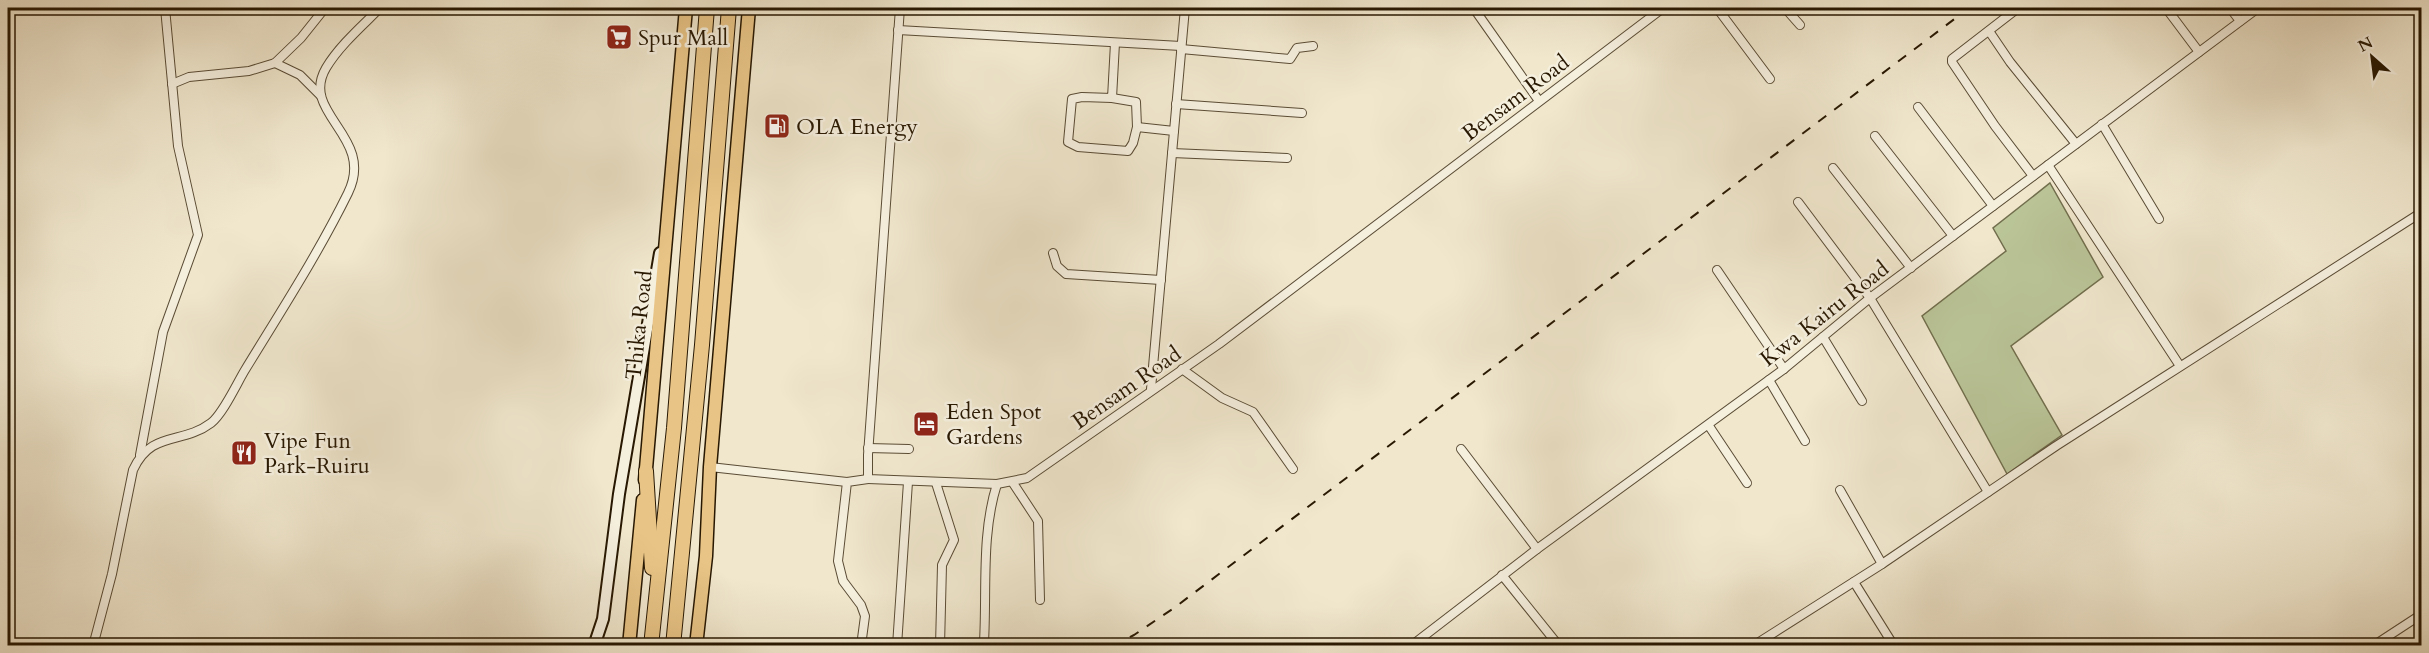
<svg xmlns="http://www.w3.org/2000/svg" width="2429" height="653" font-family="Cardo,serif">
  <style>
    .green { fill: #bac598; stroke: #716e4d; stroke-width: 1.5 }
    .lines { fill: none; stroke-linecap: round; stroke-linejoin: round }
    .street-casing { stroke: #5a4c35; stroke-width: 10 }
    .secondary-casing { stroke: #281802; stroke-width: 14 }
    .primary-casing { stroke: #281802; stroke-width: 15 }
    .highway-casing { stroke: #281802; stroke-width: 16 }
    .street { stroke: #f5efde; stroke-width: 8 }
    .secondary { stroke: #f5efde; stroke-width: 10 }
    .primary { stroke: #e8c486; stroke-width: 12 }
    .highway { stroke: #e8c486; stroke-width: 14 }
    .rail { stroke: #281802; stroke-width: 2; stroke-dasharray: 10 10; stroke-linecap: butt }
    .labels { text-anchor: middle; stroke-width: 5; stroke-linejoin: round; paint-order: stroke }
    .poi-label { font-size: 22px; fill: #281802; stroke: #f5efde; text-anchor: start }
    .street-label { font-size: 22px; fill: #281802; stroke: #f5efde }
  </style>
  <rect width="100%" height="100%" fill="#f0e7cd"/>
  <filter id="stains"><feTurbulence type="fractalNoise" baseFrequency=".00333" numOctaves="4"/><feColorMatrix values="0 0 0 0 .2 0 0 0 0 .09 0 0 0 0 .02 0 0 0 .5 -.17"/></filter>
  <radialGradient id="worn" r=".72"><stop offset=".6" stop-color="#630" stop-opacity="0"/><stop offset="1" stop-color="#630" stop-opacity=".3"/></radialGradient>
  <polygon class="green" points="2050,183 2103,277 2011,346 2062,435 2007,474 1922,316 2006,251 1993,228"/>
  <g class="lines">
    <defs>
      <g id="street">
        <polyline points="900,8 868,455 868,479 997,484 1027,478 1219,344 1663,8"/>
        <polyline points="1717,8 1770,79"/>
        <polyline points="1785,8 1800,25"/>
        <polyline points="2018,8 1952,59 1952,62 1995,126 2033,176"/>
        <polyline points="2166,8 2199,52"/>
        <polyline points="2230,8 2240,21"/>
        <polyline points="1475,10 1539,101"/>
        <polyline points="898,30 1181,46"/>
        <polyline points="1989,31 2010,62 2076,144"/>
        <polyline points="1115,43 1112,98 1082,97 1072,99 1068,142 1078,147 1128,151 1133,143 1137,127 1174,131"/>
        <polyline points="1181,49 1290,59 1297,48 1313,46"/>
        <polyline points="275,63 300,75 321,96"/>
        <polyline points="172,84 189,77 249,71 275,63 301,38 325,8"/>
        <polyline points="1112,98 1136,102 1137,127"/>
        <polyline points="1176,104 1302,113"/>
        <polyline points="1918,107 1993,206"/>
        <polyline points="2102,124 2159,219"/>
        <polyline points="1875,136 1953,236"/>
        <polyline points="1172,153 1287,158"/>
        <polyline points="2048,165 2180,366"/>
        <polyline points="1833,168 1911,268"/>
        <polyline points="1798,202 1870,298 1988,492"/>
        <polyline points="1053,253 1057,266 1066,274 1161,280"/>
        <polyline points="1717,270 1784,369"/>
        <polyline points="1823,337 1862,401"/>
        <polyline points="1182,369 1222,398 1253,412 1293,469"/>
        <polyline points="1769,380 1805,441"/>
        <polyline points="1151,389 1185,8"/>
        <polyline points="1709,426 1747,483"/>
        <polyline points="868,448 909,449"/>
        <polyline points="1461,449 1537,549"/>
        <polyline points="140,455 163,332 198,235 178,146 165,8"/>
        <polyline points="710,467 847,482"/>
        <polyline points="936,483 954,540 942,565 940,646"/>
        <polyline points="1013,483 1038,521 1040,600"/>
        <polyline points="1840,490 1882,564"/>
        <polyline points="1502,575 1559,646"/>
        <polyline points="1854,582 1894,646"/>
        <path d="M93 646 112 574 133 470C151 430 182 445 211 423 223 414 237 383 245 370 281 311 318 254 348 193 376 136 299 114 326 68 339 46 362 26 380 8"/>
        <polyline points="861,646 865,616 861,605 843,581 838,561 847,482 868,479"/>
        <polyline points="897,646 908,482"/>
        <path d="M981 646 984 642C987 590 981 534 997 484"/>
        <polyline points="1411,646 1537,549 1784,369 1870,298 2258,8"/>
        <polyline points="1753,646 1882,564 2056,446 2422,212"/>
        <polyline points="2373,646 2422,614"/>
      </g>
      <polyline id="secondary" points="594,646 603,619 619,494 660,253"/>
      <g id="primary">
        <polyline points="645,480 686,8"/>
        <polyline points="629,646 643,500"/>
        <polyline points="696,646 706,556 710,467 749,8"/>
      </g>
      <g id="highway">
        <polyline points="646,471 652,568"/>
        <polyline points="651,646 674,428 707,8"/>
        <polyline points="673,646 702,345 729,8"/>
      </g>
    </defs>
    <use href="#street" class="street-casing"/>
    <use href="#secondary" class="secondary-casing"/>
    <use href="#primary" class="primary-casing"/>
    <use href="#highway" class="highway-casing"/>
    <use href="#street" class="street"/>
    <use href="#secondary" class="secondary"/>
    <use href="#primary" class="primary"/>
    <use href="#highway" class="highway"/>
    <polyline class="rail" points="1112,646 1134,635 1174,608 1969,8"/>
  </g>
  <defs>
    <symbol id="supermarket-square" viewBox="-11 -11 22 22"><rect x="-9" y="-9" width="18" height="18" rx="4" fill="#8f2418" stroke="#f5efde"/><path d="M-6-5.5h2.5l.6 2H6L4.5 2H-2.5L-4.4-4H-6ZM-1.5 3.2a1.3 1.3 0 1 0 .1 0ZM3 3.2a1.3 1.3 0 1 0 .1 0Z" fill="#fff"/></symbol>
    <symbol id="fuel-square" viewBox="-11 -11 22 22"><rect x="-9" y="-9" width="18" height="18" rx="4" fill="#8f2418" stroke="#f5efde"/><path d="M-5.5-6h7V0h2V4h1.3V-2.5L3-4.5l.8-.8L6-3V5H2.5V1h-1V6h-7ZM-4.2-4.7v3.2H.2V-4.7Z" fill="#fff"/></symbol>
    <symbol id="hotel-square" viewBox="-11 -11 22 22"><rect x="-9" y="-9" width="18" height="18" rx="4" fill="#8f2418" stroke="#f5efde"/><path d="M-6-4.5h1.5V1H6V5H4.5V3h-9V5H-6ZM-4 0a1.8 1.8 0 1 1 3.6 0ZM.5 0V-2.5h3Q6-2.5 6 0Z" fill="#fff"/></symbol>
    <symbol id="restaurant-square" viewBox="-11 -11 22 22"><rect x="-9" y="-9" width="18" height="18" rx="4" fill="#8f2418" stroke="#f5efde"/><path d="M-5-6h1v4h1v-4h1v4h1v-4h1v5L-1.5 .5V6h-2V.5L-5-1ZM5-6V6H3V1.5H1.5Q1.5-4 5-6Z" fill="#fff"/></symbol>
  </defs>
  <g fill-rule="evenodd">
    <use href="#supermarket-square" x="604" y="22" width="30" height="30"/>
    <use href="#fuel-square" x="762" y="111" width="30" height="30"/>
    <use href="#hotel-square" x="911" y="409" width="30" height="30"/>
    <use href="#restaurant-square" x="229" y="438" width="30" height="30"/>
  </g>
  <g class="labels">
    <g class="poi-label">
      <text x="638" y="45">Spur Mall</text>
      <text x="796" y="134">OLA Energy</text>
      <text x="946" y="419">Eden Spot<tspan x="946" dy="25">Gardens</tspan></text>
      <text x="264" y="448">Vipe Fun<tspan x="264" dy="25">Park-Ruiru</tspan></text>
    </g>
    <g class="street-label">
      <text transform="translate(1515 97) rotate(-37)" y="8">Bensam Road</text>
      <text transform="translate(1824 313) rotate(-38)" y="8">Kwa Kairu Road</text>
      <text transform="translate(638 325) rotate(-84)" y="8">Thika Road</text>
      <text transform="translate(1126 387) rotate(-35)" y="8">Bensam Road</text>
    </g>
  </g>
  <rect width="2429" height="653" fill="none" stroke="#f0e7cd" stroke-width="30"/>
  <rect x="9" y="9" width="2411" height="635" fill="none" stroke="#281802" stroke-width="3"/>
  <rect x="15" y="15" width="2399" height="623" fill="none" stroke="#281802" stroke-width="1.5"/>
  <g transform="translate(2372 57) rotate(332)" stroke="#f5efde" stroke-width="4.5" paint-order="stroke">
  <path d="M0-4.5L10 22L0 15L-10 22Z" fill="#281802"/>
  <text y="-9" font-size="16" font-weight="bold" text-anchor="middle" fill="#281802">N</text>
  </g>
  <rect width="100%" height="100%" filter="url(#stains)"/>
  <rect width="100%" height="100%" fill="url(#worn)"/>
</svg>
